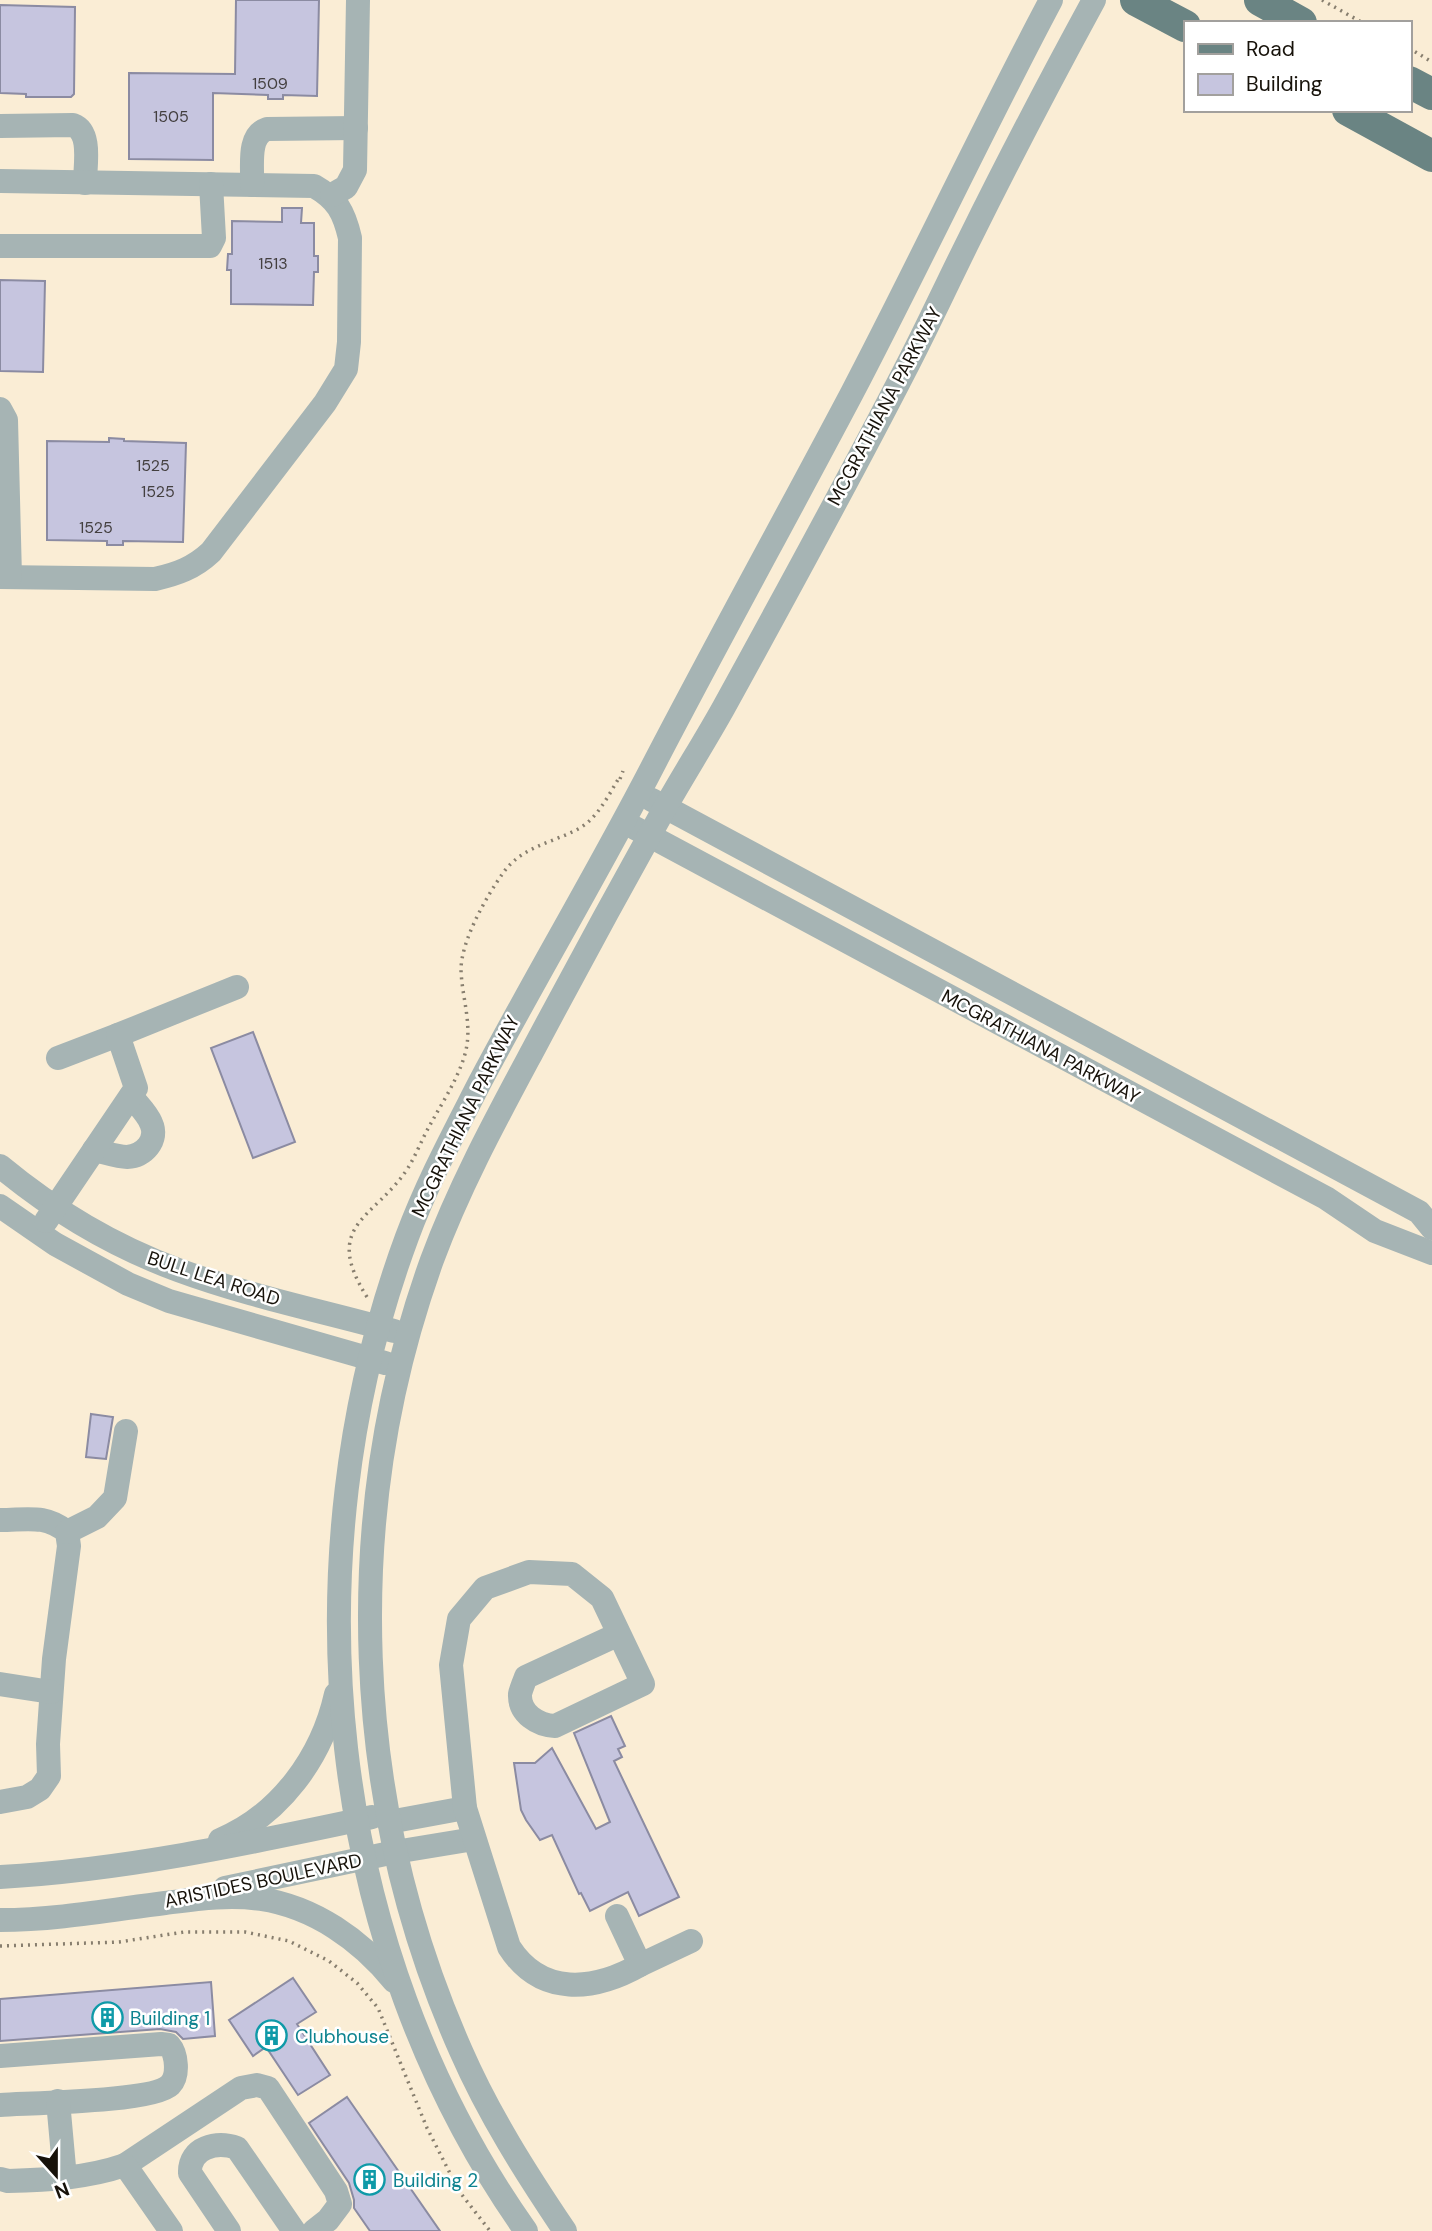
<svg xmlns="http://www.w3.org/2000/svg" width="1432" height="2231" font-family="'DM Sans',sans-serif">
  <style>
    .building { fill: #c6c5df; stroke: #8b8ba2; stroke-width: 2 }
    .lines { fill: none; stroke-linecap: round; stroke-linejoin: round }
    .path { stroke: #877e6e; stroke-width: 3.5; stroke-dasharray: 2 5; stroke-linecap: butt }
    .minor { stroke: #a6b4b4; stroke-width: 24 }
    .major { stroke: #6a8483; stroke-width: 32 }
    .labels { text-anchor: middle; stroke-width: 5; stroke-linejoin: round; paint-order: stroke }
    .number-label { font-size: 16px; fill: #433f3f }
    .street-label { font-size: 19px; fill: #17120a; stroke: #fff }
    .culture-label { font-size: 19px; fill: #0d838f; stroke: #fff; text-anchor: start }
  </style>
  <rect width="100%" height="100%" fill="#faedd5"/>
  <g class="building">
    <polygon points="236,0 319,0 317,96 283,95 283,99 268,99 268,95 213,93 213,160 129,159 129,73 235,74"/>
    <polygon points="0,5 75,7 74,94 71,97 26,97 26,94 0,93"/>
    <polygon points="282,208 302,208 301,223 314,223 314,256 318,256 318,272 314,272 313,305 231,304 231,270 227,270 228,254 232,254 232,221 282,222"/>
    <polygon points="0,280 45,281 43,372 0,371"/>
    <polygon points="109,438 124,439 124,441 186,443 183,542 123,541 123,545 107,545 107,541 47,540 47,441 109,442"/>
    <polygon points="253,1032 295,1142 253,1158 211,1048"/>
    <polygon points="91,1414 113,1417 106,1459 86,1457"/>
    <polygon points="611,1716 625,1746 618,1749 622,1757 614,1761 679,1897 639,1916 628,1892 590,1911 581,1893 579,1894 552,1835 540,1840 526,1820 521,1810 514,1763 535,1763 552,1748 596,1829 610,1822 574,1733"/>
    <polygon points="293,1978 316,2012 297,2024 330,2075 298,2095 266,2047 253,2056 229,2020"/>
    <polygon points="211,1982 215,2036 183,2039 176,2032 160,2029 0,2041 0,1999"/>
    <polygon points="347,2097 440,2231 370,2231 354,2208 354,2200 349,2183 309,2123"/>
  </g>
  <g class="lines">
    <g class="path">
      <polyline points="1322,0 1363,23"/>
      <polyline points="1409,48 1432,62"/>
      <polyline points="620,779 623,771"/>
      <path d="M367 1297C321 1224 375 1219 408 1168 416 1155 422 1139 430 1125 442 1103 458 1079 465 1054 473 1025 462 999 461 970 461 941 486 897 503 873 522 846 553 843 580 828 598 817 608 796 619 778"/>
      <polyline points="0,1946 119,1942 184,1932 245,1932 289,1941 329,1961 357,1983 378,2008 427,2128 459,2191 490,2231"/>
    </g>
    <g class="minor">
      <path d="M0 126 73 125C92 132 85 165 85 183"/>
      <path d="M0 181 314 186C337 199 344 212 350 238L349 342 346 369 325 403 211 552C194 568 177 574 155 579L0 577"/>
      <path d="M252 185C253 166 247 136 267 129L356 128"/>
      <polyline points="332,195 346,187 355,170 358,0"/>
      <polyline points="0,246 210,246 214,238 211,184"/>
      <polyline points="0,409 6,420 10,577"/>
      <polyline points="652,800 1419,1212 1432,1228"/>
      <polyline points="635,828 1326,1198 1375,1231 1432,1253"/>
      <polyline points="58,1058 118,1035"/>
      <path d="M94 1150C104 1152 117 1157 127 1157 144 1156 159 1140 151 1123 147 1113 138 1105 131 1096"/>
      <path d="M0 1166C53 1210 113 1246 178 1270 248 1296 322 1311 394 1331"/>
      <polyline points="0,1206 55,1244 128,1284 169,1301 385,1363"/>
      <polyline points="46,1221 136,1088 118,1035 237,987"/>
      <path d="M0 1520C27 1520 45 1514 67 1532L69 1546 54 1659 48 1744 49 1776 40 1789 27 1797 0 1802"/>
      <polyline points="67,1532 97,1517 115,1498 126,1431"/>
      <polyline points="0,1684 51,1692"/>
      <polyline points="389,1822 465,1808"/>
      <path d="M220 1840C280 1815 322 1757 336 1694"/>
      <path d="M0 1877C125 1870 250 1843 372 1817"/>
      <polyline points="225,1888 395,1852 474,1839"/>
      <path d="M617 1916 640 1965C594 1991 541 1997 509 1947L465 1808 451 1665 459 1619 485 1588 529 1572 572 1574 602 1598 643 1684 555 1726C538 1725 519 1714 520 1694 521 1689 524 1682 526 1677L619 1634"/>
      <path d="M0 1920C56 1920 110 1910 165 1903 196 1899 229 1894 261 1899 314 1907 361 1940 394 1981"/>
      <polyline points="640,1965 691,1941"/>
      <path d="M0 2056 161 2044 169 2045C177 2054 179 2076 170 2085 153 2102 29 2103 0 2105"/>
      <polyline points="58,2101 65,2178"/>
      <polyline points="125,2165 241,2088 257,2085 268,2088 336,2191 340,2204 328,2220 314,2231"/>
      <path d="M0 2179 8 2181C48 2180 87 2178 125 2165L171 2231"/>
      <path d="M229 2231 190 2173C189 2147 217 2141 237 2148L294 2231"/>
      <path d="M526 2231C325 1947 287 1561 407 1237 427 1183 454 1133 480 1082 537 974 600 869 656 760 720 637 787 516 852 393 920 263 982 130 1051 0"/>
      <path d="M565 2231C526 2173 489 2115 461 2051 351 1803 340 1515 432 1260 459 1187 496 1119 533 1050 575 971 618 892 662 813 682 777 704 743 724 707 785 596 846 485 904 372 927 328 947 284 969 240 1009 159 1051 79 1094 0"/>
    </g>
    <g class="major">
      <polyline points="1136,0 1185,26"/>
      <polyline points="1260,0 1301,23"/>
      <polyline points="1409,82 1432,94"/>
      <polyline points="1348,110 1432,156"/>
    </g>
  </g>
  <defs>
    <symbol id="building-ring" viewBox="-11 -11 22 22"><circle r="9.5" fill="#fff" stroke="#0f9aa8" stroke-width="1.5"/><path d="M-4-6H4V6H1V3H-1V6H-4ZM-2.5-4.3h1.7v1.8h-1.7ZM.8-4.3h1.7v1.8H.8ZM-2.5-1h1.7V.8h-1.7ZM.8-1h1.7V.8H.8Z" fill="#0f9aa8"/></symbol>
  </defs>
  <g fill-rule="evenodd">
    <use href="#building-ring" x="90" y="2000" width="35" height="35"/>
    <use href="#building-ring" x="254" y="2018" width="35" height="35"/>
    <use href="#building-ring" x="352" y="2162" width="35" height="35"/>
  </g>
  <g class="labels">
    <g class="number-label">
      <text x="270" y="89">1509</text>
      <text x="171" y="122">1505</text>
      <text x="273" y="269">1513</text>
      <text x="153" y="471">1525</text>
      <text x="158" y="497">1525</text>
      <text x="96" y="533">1525</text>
    </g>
    <g class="street-label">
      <text transform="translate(884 406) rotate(-62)" y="7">MCGRATHIANA PARKWAY</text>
      <text transform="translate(1041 1046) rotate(28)" y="7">MCGRATHIANA PARKWAY</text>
      <text transform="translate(465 1116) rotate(-64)" y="7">MCGRATHIANA PARKWAY</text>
      <text transform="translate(214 1278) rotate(18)" y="7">BULL LEA ROAD</text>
      <text transform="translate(263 1880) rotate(-12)" y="7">ARISTIDES BOULEVARD</text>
    </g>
    <g class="culture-label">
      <text x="130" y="2025">Building 1</text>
      <text x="295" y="2043">Clubhouse</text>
      <text x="393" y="2187">Building 2</text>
    </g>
  </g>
  <rect x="1184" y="21" width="228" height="91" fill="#ffffff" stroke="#a2a09d" stroke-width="2"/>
  <rect x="1198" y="44" width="35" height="10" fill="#6a8483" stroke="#a2a09d" stroke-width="2"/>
  <text x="1246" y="56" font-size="21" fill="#17120a">Road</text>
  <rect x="1198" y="74" width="35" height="21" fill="#c6c5df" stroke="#a2a09d" stroke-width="2"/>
  <text x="1246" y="91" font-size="21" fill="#17120a">Building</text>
  <g transform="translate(56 2175) rotate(159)" stroke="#ffffff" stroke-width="5" paint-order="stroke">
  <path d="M0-5L12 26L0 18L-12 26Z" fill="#17120a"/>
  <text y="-10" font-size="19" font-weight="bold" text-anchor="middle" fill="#17120a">N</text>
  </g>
</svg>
